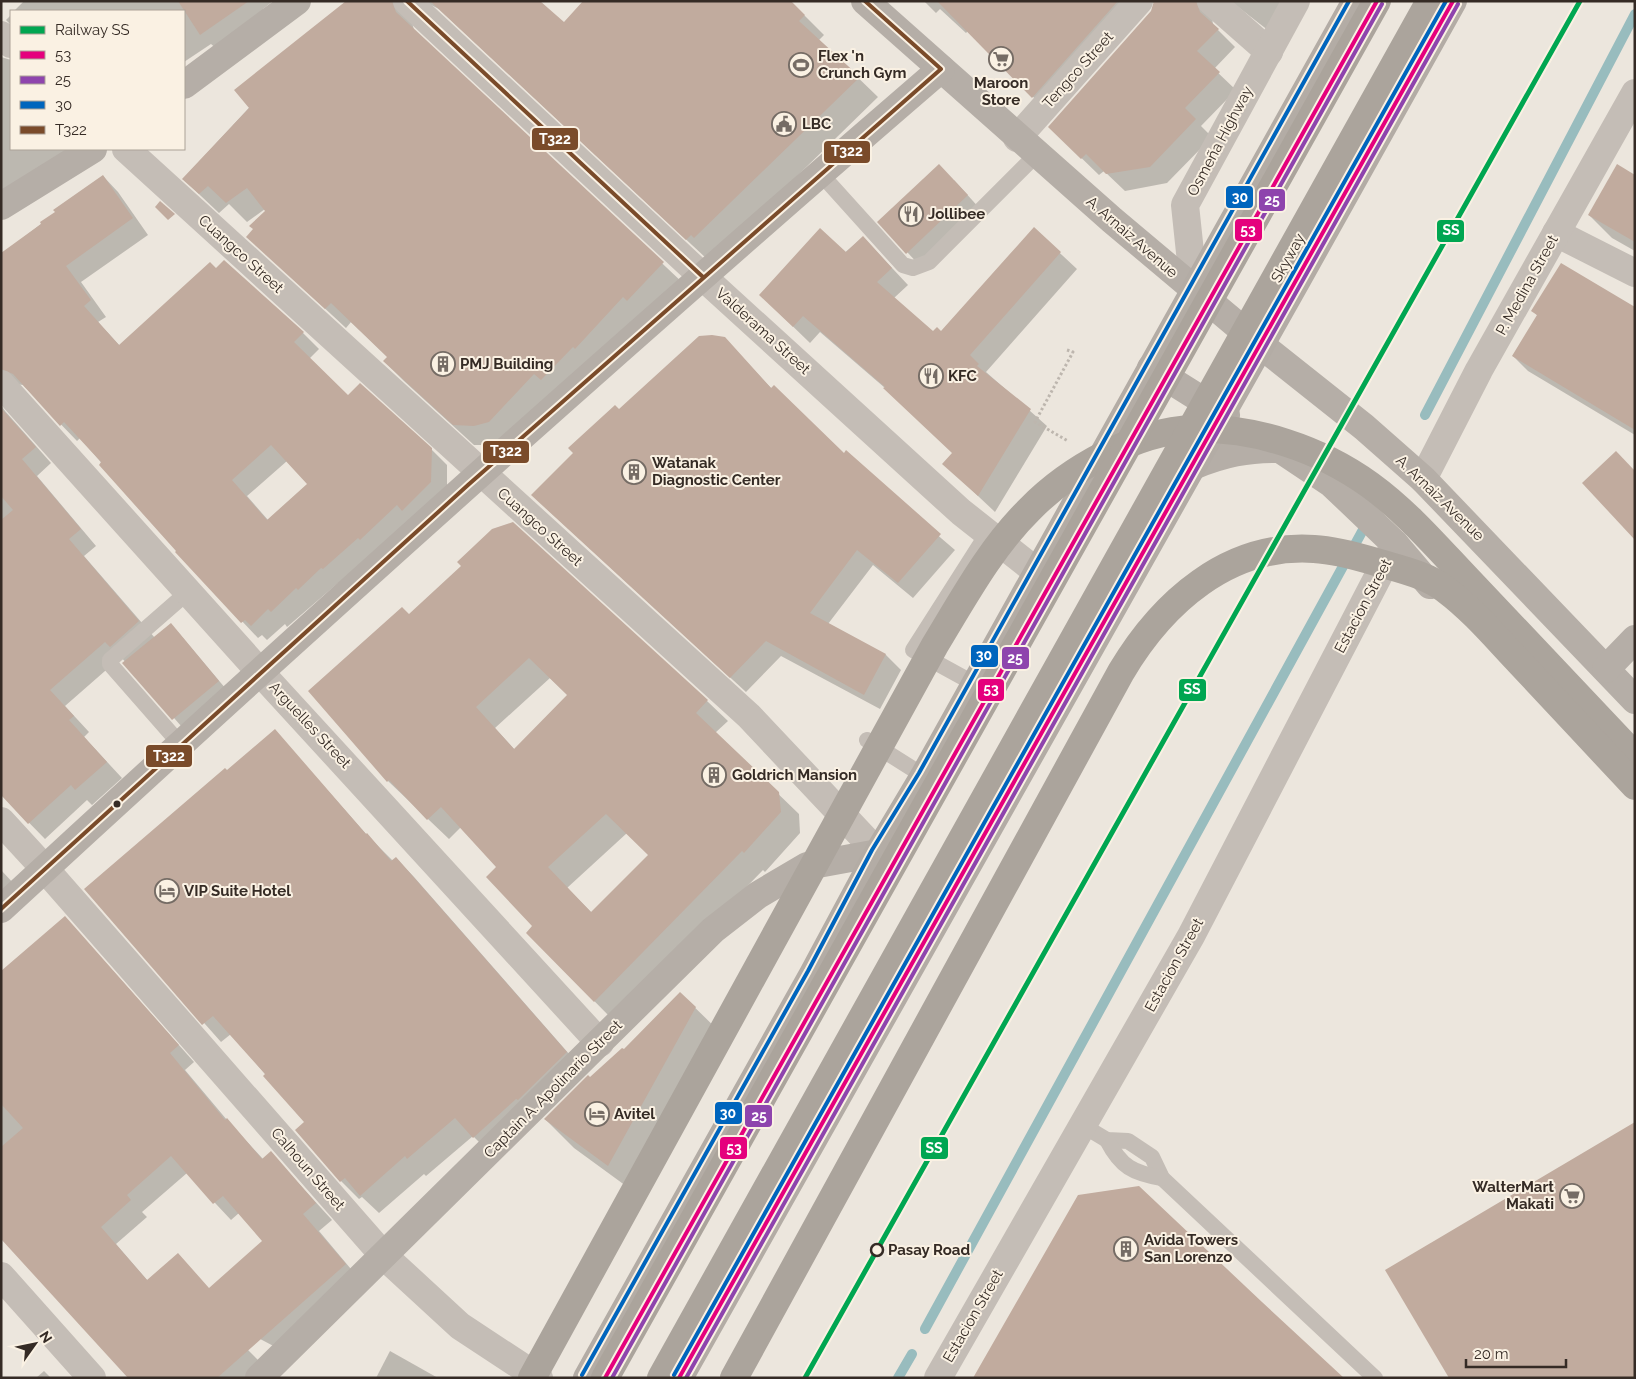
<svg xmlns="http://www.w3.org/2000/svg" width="1636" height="1379" font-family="Raleway,sans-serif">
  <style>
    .shadow { fill: #0003; fill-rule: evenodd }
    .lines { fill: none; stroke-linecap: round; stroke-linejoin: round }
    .stream { stroke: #98bcbe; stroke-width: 10 }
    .building { fill: #c1ab9e; fill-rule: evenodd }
    .path { stroke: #bdb6ae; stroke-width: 3; stroke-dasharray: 2.5 2.5; stroke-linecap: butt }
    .lane { stroke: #c4bdb6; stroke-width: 16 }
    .street { stroke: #c4bdb6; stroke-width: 28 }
    .secondary { stroke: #b5aea7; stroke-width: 28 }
    .primary { stroke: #b3aca5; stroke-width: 28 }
    .highway { stroke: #aba49c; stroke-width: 28 }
    .bus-1-casing { stroke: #faf1e3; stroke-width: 8 }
    .bus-2-casing { stroke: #faf1e3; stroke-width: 8 }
    .bus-3-casing { stroke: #faf1e3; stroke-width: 8 }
    .bus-4-casing { stroke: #faf1e3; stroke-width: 8 }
    .bus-1 { stroke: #e5007d; stroke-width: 4 }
    .bus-2 { stroke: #8e44ad; stroke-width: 4 }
    .bus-3 { stroke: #0065bd; stroke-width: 4 }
    .bus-4 { stroke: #7a4b2a; stroke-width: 4 }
    .rail-1-casing { stroke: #faf1e3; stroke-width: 9 }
    .rail-1 { stroke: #00a651; stroke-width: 5 }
    .bus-dot { fill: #352b25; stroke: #faf1e3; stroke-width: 2 }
    .stop-dot { fill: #faf1e3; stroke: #352b25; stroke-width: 2.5 }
    .labels { text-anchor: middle; stroke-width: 4; stroke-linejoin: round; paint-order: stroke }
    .poi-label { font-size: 15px; font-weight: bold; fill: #352b25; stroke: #faf1e3; text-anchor: start }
    .street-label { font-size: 15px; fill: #352b25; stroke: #faf1e3 }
    .stop-label { font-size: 15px; font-weight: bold; fill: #352b25; stroke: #faf1e3; text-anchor: start }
    .line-badge { stroke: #faf1e3; stroke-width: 2 }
    .badge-label { font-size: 14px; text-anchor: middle; font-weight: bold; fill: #fff }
  </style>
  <rect width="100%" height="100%" fill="#ece6dd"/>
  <g class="shadow">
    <polygon points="24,1 273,1 263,9 269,17 219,51 211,44 184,62 184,11 14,11"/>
    <polygon points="348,1 539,1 564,24 804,15 824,35 819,40 878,97 714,257 707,259 439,9 431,5 411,18 414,30 683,283 494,445 474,445 404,381 384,361 388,357 351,322 346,328 248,237 267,211 265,209 247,222 229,204 219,213 183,179"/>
    <polygon points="924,1 1285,1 1269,31 1233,3 1212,16 1213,25 1235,47 1214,69 1236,90 1201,126 1212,137 1167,183 1125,191 1104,171 1099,175 1067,144 1152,12 1155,3 1152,3 1050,114 968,31 966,33 940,9 936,13"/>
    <polygon points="11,15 11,25 6,20"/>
    <polygon points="1,57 11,60 11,149 89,149 1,197"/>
    <path d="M103 176 118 192 148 235 81 282 106 317 98 322 120 346 303 333 319 349 309 359 348 397 431 449 447 465V499L340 584 338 583 287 627 285 624 267 640 262 635 258 638 177 552 178 551 80 438 77 441 23 385 15 384 1 405 5 411 51 463 37 476 96 546 84 556 155 638 178 632 226 689 181 726 121 657 65 706 89 732 84 737 122 778 92 805 87 800 45 839 1 794V255ZM287 461 308 484 268 520 247 496Z"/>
    <polygon points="1635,176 1635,251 1612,238 1589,215"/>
    <polygon points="954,180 982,211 922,268 879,222"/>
    <polygon points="1034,229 1077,269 986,372 1047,426 995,512 944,464 953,453 885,388 820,332 810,343 777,311 863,237 908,285 894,298 933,333 942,333"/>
    <polygon points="1635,308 1635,435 1528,371 1513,356 1538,316 1533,311"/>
    <polygon points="724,338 772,389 844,455 955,550 913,598 873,565 828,624 886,655 901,670 880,709 781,656 746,692 548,510 619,411"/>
    <path d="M409 616 707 701 728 721 715 733 799 814 800 833 765 872 763 870 615 1022 527 933 534 926 498 867 461 827 449 839 388 781ZM550 678 568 695 515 750 495 728ZM627 833 650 856 592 913 567 888Z"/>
    <polygon points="275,731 367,835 393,861 396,858 414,877 584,1071 492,1155 473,1136 426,1176 424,1174 379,1213 362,1197 359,1199 341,1181 296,1130 306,1122 231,1034 221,1042 85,889"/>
    <polygon points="1,870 16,886 1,899"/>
    <path d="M65 917 194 1062 185 1070 227 1120 263 1159 271 1153 332 1220 319 1231 361 1281 281 1350 245 1331 248 1350 264 1366 251 1378H130L1 1237V974ZM187 1173 231 1220 239 1213 264 1241 210 1289 148 1281 116 1244 147 1217 142 1212Z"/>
    <polygon points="680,993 725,1037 637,1194 574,1148 545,1119 624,1051"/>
    <polygon points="390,1351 438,1378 376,1378"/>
    <polygon points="44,1371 51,1378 36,1378"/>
  </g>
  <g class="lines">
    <g class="stream">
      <polyline points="1425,415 1635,14"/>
      <polyline points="925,1329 1364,528"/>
      <polyline points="898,1378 912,1354"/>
    </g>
  </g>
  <g class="building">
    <polygon points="178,1 249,1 200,35"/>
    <polygon points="346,1 392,1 396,12 664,262 627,301 623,297 575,349 573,347 541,380 534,374 489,422 474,426 453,425 383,361 387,357 331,303 325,309 246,237 253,229 249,226 265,211 247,188 226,203 208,186 199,194 182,179 249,108 234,90"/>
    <polygon points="430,1 540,1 564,22 583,1 791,1 805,15 799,21 860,77 694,238 691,235 686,240"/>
    <polygon points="937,1 1118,1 1032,98"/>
    <polygon points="1154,1 1196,1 1200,12 1219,29 1197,51 1220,72 1185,108 1196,119 1150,167 1106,174 1086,154 1081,159 1048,127 1151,11"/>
    <polygon points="939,164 968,195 906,254 877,222"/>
    <polygon points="1617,164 1635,175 1635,242 1588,215"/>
    <path d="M103 175 133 218 66 266 91 300 84 306 119 345 210 262 216 268 224 260 304 332 294 342 348 395 360 383 432 448 431 482 402 511 397 505 360 540 358 538 323 569 321 568 298 590 296 588 271 612 268 609 251 626 245 620 241 623 175 552 176 551 99 465 101 462 64 422 60 426 13 374 1 369V253L41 224 40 222 55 212 53 210ZM271 445 307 484 267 520 232 480Z"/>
    <polygon points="160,201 175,214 168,220 155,207"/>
    <polygon points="1034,227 1061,252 970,355 979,364 977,366 1031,409 978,496 942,464 952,453 883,388 885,387 803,316 793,327 759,295 820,228 846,252 863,236 892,268 877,282 933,331 937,327 941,331"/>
    <polygon points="1561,263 1635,307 1635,430 1512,356 1537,315 1531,311"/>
    <polygon points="712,335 725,337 771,388 774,385 844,453 846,450 941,534 898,583 857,550 810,613 886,654 864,695 766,641 730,678 531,495 573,453 568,448 615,405 619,409 699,336"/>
    <polygon points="1,408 36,447 22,459 81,529 69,539 139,621 110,647 105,642 50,690 74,716 69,720 107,762 75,790 71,785 28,824 1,795 1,520 13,510 1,496"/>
    <polygon points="1616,451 1635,471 1635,540 1582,483"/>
    <path d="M513 522 708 700 696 713 779 792 781 812 744 853 742 851 594 1002 526 933 532 926 486 877 496 867 441 807 427 820 389 780 387 782 308 691 402 607 409 614 461 566 457 562 492 529ZM529 658 567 695 514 749 476 707ZM606 814 648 855 591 912 548 867Z"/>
    <polygon points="171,623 219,681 172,720 122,663"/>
    <polygon points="275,729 366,834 367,833 391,861 396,857 567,1052 518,1100 516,1099 473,1138 455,1118 407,1159 405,1156 360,1196 345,1178 340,1182 295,1130 304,1122 263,1076 265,1074 213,1016 202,1025 84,889 225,768 227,770"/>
    <path d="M65 916 179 1045 170 1053 225 1120 227 1118 262 1159 271 1151 316 1203 303 1214 346 1264 217 1378H128L1 1239V1147L23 1128 1 1104V971ZM171 1156 213 1204 223 1196 262 1241 209 1288 178 1253 147 1280 101 1227 131 1200 127 1195Z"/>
    <polygon points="680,992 696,1007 608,1166 544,1119 588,1075 590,1077 622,1048 624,1049"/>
    <polygon points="1635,1122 1635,1378 1449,1378 1385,1270"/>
    <polygon points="1139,1186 1262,1302 1344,1378 973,1378 1078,1195"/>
  </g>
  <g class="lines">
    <polyline class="path" points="1067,350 1073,352 1035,422 1068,441"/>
    <g class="lane">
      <polyline points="820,173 903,265 913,268 929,262 1036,155"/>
      <polyline points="975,684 913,650 987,534"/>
      <polyline points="867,740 924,776"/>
      <polyline points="181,745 110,664 110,660 189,591"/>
      <polyline points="1082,1125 1107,1140 1128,1141 1152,1157 1162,1178 1375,1378"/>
      <path d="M1107 1140C1121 1167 1133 1173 1162 1178"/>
    </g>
    <g class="street">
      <polyline points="407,1 703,277 961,512 1037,572"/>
      <polyline points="1211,1 1269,52"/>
      <polyline points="1,35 11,44"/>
      <polyline points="1017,138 1139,1"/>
      <polyline points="126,149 749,716 878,853"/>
      <polyline points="1556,233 1635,273"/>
      <polyline points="1194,290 1185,205 1296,1"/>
      <polyline points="1,384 260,672 600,1043"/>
      <polyline points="1423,479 1479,370 1635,93"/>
      <polyline points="1,821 45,869 384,1256 460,1326 539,1378"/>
      <polyline points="1,1276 92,1378"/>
      <polyline points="938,1378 1191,936 1395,544"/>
    </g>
    <g class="secondary">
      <polyline points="865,1 1112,220 1262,346 1364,427 1423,479 1635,700"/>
      <polyline points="184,85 297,1"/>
      <polyline points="1,206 93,149"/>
      <polyline points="1151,368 1226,415"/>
      <polyline points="1271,443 1332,484 1395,544 1430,585"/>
      <path d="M1193 466C1222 454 1248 448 1280 449"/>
      <polyline points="1606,669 1635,639"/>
      <path d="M1 909C310 624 623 343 941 69"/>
      <polyline points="259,1378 713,930 758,895 807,866 878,853"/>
    </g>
    <g class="primary">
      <polyline points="587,1378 813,974 878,853 924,776 1356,1"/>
      <path d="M679 1378C936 918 1197 461 1453 1"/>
    </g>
    <g class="highway">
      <path d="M532 1378 935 645C963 599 991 547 1030 509 1069 469 1136 431 1193 429 1255 427 1320 449 1370 485 1410 514 1442 553 1476 588 1529 644 1582 700 1635 756"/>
      <polyline points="605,1378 1377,1"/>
      <polyline points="661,1378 1430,1"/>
      <path d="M734 1378 1121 672C1162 603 1228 543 1314 549 1335 550 1356 556 1376 562 1399 569 1428 575 1446 590 1474 611 1497 639 1521 664 1559 705 1597 745 1635 786"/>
    </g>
    <defs>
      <g id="bus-1">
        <polyline points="605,1378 1377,1"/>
        <polyline points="679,1378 1453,1"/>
      </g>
      <g id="bus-2">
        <polyline points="612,1378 1382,4"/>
        <polyline points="686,1378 1458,4"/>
      </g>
      <g id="bus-3">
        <polyline points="582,1375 808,971 872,850 919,773 1349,1"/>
        <polyline points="674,1375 1446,1"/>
      </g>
      <g id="bus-4">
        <polyline points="407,1 703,277"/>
        <polyline points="1,909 468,485 941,69 865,1"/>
      </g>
    </defs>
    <use href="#bus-1" class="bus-1-casing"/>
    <use href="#bus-2" class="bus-2-casing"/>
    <use href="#bus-3" class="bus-3-casing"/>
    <use href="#bus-4" class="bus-4-casing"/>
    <use href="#bus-1" class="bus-1"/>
    <use href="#bus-2" class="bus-2"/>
    <use href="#bus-3" class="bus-3"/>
    <use href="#bus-4" class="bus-4"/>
    <defs>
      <polyline id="rail-1" points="805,1378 1580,1"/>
    </defs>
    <use href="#rail-1" class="rail-1-casing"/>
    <use href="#rail-1" class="rail-1"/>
  </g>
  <defs>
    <symbol id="supermarket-ring" viewBox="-11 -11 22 22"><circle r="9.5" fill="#faf1e3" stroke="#756c65" stroke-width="1.5"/><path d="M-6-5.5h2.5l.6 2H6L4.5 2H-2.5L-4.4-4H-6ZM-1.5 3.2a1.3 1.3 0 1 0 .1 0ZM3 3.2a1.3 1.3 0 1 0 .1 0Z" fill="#756c65"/></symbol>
    <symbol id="stadium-ring" viewBox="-11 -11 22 22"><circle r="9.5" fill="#faf1e3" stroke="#756c65" stroke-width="1.5"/><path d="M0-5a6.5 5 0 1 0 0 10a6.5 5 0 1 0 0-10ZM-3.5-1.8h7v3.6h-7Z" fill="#756c65"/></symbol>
    <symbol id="civic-ring" viewBox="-11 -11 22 22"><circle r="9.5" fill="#faf1e3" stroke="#756c65" stroke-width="1.5"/><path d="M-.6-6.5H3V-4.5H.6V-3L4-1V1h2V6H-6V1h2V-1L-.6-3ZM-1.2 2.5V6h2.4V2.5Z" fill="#756c65"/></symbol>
    <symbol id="restaurant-ring" viewBox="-11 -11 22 22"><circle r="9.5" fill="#faf1e3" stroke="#756c65" stroke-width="1.5"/><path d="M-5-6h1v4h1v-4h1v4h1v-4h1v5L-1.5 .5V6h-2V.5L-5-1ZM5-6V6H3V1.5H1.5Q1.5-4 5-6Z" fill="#756c65"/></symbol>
    <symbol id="building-ring" viewBox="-11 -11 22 22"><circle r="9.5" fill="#faf1e3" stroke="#756c65" stroke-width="1.5"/><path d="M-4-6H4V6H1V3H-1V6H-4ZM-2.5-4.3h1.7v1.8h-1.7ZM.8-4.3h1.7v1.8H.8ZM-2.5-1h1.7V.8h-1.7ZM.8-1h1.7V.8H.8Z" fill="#756c65"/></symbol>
    <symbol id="hotel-ring" viewBox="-11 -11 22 22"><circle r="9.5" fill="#faf1e3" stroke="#756c65" stroke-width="1.5"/><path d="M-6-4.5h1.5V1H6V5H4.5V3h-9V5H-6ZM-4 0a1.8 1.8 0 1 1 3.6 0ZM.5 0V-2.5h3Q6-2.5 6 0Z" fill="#756c65"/></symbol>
  </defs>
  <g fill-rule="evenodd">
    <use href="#supermarket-ring" x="987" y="45" width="28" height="28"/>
    <use href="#stadium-ring" x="787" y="51" width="28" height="28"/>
    <use href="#civic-ring" x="770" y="110" width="28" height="28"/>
    <use href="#restaurant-ring" x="897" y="200" width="28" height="28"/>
    <use href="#building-ring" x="429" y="350" width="28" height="28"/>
    <use href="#restaurant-ring" x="917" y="362" width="28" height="28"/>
    <use href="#building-ring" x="620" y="458" width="28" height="28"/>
    <use href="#building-ring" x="700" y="761" width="28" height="28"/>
    <use href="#hotel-ring" x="153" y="877" width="28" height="28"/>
    <use href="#hotel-ring" x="583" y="1100" width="28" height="28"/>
    <use href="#supermarket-ring" x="1558" y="1182" width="28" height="28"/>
    <use href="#building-ring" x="1112" y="1235" width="28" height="28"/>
  </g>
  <circle class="bus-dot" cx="117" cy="804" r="4.5"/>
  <circle class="stop-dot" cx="877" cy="1250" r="6"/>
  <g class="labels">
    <g class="poi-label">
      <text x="818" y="61">Flex 'n<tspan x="818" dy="17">Crunch Gym</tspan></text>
      <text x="1001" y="88" text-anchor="middle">Maroon<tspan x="1001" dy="17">Store</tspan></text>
      <text x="802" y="129">LBC</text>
      <text x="928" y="219">Jollibee</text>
      <text x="460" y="369">PMJ Building</text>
      <text x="948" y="381">KFC</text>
      <text x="652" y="468">Watanak<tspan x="652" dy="17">Diagnostic Center</tspan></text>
      <text x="732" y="780">Goldrich Mansion</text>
      <text x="184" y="896">VIP Suite Hotel</text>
      <text x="614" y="1119">Avitel</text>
      <text x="1554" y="1192" text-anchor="end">WalterMart<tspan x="1554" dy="17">Makati</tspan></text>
      <text x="1144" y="1245">Avida Towers<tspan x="1144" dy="17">San Lorenzo</tspan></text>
    </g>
    <g class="street-label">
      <text transform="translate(1078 70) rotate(-48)" y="5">Tengco Street</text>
      <text transform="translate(1220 141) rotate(-62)" y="5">Osmeña Highway</text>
      <text transform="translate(1132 237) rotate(41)" y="5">A. Arnaiz Avenue</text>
      <text transform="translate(241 254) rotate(42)" y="5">Cuangco Street</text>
      <text transform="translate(1288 258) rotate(-61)" y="5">Skyway</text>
      <text transform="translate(1527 285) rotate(-61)" y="5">P. Medina Street</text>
      <text transform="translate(763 331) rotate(42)" y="5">Valderama Street</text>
      <text transform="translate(1440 498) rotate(44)" y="5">A. Arnaiz Avenue</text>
      <text transform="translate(540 527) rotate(42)" y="5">Cuangco Street</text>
      <text transform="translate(1363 606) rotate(-62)" y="5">Estacion Street</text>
      <text transform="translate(310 725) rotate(47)" y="5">Arguelles Street</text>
      <text transform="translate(1174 965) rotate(-61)" y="5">Estacion Street</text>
      <text transform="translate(553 1089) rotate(-45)" y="5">Captain A. Apolinario Street</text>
      <text transform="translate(308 1169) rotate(49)" y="5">Calhoun Street</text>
      <text transform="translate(973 1316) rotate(-60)" y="5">Estacion Street</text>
    </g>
    <g class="stop-label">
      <text x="888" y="1255">Pasay Road</text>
    </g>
  </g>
  <g class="line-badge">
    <rect x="531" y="127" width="48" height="24" rx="5" fill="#7a4b2a"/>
    <rect x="823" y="140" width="48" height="24" rx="5" fill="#7a4b2a"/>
    <rect x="1225" y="185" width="29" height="24" rx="5" fill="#0065bd"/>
    <rect x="1258" y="188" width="28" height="24" rx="5" fill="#8e44ad"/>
    <rect x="1234" y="218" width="29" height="24" rx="5" fill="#e5007d"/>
    <rect x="1436" y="219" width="29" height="24" rx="5" fill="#00a651"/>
    <rect x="482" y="440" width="48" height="24" rx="5" fill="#7a4b2a"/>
    <rect x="970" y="644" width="29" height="24" rx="5" fill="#0065bd"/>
    <rect x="1001" y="646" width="29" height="24" rx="5" fill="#8e44ad"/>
    <rect x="977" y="678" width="28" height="24" rx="5" fill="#e5007d"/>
    <rect x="1178" y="678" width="29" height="24" rx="5" fill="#00a651"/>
    <rect x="145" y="744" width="48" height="24" rx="5" fill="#7a4b2a"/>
    <rect x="714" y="1101" width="29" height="24" rx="5" fill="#0065bd"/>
    <rect x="744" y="1104" width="29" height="24" rx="5" fill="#8e44ad"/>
    <rect x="719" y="1136" width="29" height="24" rx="5" fill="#e5007d"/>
    <rect x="920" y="1136" width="29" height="24" rx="5" fill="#00a651"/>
  </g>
  <g class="badge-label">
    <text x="555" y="144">T322</text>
    <text x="847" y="156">T322</text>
    <text x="1240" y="202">30</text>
    <text x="1272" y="205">25</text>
    <text x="1248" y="235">53</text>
    <text x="1451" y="235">SS</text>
    <text x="506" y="456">T322</text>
    <text x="984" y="660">30</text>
    <text x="1015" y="663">25</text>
    <text x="991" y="694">53</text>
    <text x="1192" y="694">SS</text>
    <text x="169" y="761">T322</text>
    <text x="728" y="1118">30</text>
    <text x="759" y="1121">25</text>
    <text x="734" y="1153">53</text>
    <text x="934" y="1153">SS</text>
  </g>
  <rect width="1636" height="1379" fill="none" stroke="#352b25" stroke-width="5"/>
  <rect x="10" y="10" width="175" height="140" fill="#faf1e3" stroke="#aba297"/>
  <rect x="20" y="26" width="25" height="8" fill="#00a651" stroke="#aba297"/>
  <text x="55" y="35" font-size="15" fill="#352b25">Railway SS</text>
  <rect x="20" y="51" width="25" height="8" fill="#e5007d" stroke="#aba297"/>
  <text x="55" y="60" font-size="15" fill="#352b25">53</text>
  <rect x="20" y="76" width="25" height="8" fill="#8e44ad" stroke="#aba297"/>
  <text x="55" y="85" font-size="15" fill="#352b25">25</text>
  <rect x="20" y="101" width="25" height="8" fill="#0065bd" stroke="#aba297"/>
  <text x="55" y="110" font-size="15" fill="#352b25">30</text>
  <rect x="20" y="126" width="25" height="8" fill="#7a4b2a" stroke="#aba297"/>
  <text x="55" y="135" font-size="15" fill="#352b25">T322</text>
  <g transform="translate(35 1344) rotate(57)" stroke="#faf1e3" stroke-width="4" paint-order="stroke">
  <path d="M0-4L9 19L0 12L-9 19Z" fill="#352b25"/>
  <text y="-8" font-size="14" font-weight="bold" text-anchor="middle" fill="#352b25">N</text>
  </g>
  <path d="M1466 1359v8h100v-8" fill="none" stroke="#352b25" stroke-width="2.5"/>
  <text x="1474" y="1359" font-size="15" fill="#352b25" stroke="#faf1e3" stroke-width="4" paint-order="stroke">20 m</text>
</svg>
